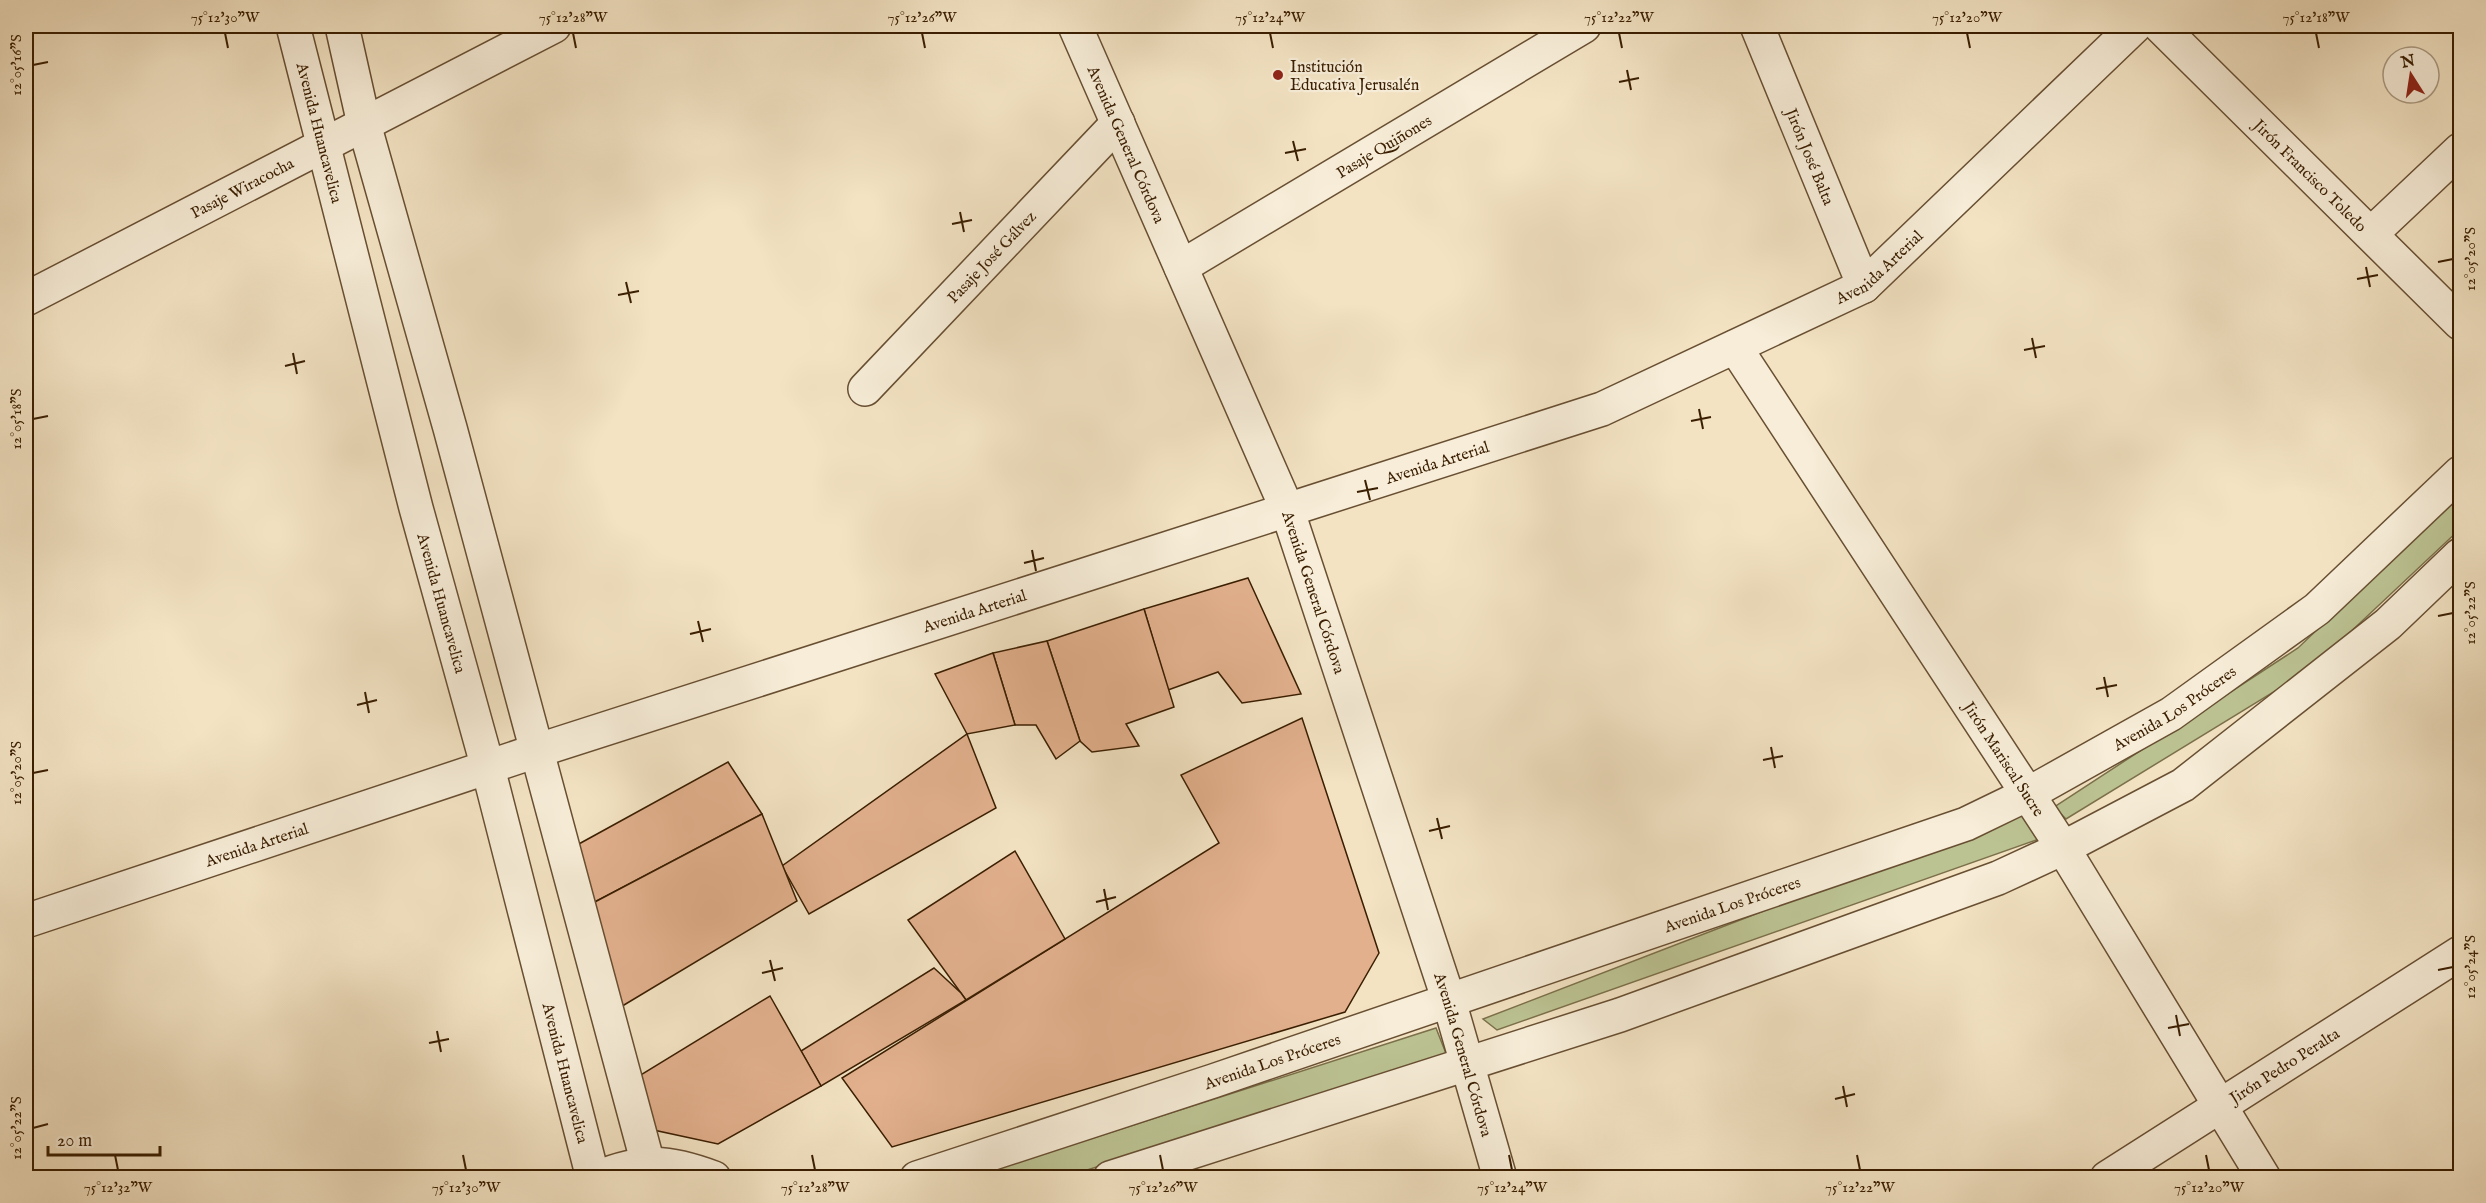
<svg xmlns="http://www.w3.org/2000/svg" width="2486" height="1203" font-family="'IM FELL English',serif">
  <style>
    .green { fill: #bcc393; stroke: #7b704a; stroke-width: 1.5 }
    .building { fill: #e2b08d; stroke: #3a1e01; stroke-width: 1.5 }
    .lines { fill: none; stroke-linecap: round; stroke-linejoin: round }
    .minor-casing { stroke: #684f32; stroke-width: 36 }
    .minor { stroke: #f7edd8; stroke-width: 33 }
    .ticks { fill: none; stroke: #3a1e01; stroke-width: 2 }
    .poi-dot { fill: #8f2418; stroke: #f7edd8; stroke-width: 2 }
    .labels { text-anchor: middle; stroke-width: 4.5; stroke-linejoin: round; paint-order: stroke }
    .poi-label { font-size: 16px; fill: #3a1e01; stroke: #f7edd8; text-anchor: start }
    .street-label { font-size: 16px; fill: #3a1e01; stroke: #f7edd8 }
    .neatline { fill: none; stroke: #3a1e01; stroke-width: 2 }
    .ticks-label { font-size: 15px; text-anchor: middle; fill: #3a1e01 }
  </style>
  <rect width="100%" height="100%" fill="#f3e3c3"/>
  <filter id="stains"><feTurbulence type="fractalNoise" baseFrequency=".00333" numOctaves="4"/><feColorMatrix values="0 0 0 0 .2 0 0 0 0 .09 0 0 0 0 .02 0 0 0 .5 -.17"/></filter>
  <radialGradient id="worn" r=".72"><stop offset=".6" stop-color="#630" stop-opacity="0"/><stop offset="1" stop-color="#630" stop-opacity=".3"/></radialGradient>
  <g class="green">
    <polygon points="2460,493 2460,529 2311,669 2066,819 2054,807 2298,648"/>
    <polygon points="2023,811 2039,839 1497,1030 1483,1019"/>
    <polygon points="1436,1028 1447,1056 1065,1177 968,1178"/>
  </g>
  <g class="building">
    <polygon points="1248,578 1301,694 1242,703 1218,672 1168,690 1144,609"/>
    <polygon points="1144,609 1174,707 1126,724 1139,746 1092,752 1080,741 1047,641"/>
    <polygon points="1047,641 1080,741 1056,759 1036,725 1015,725 993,653"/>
    <polygon points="993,653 1015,725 967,734 935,674"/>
    <polygon points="1302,718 1379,953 1345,1012 892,1147 842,1078 1219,843 1181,775"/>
    <polygon points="967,734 996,808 809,914 782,866"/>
    <polygon points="728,762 762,814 591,904 577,845"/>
    <polygon points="762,814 797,901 619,1008 591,904"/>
    <polygon points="1015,851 1065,939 966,1000 908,920"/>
    <polygon points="934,968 961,993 966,1000 821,1086 801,1051"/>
    <polygon points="770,996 821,1086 718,1144 649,1129 634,1079"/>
  </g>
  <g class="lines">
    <defs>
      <g id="minor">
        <path id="s1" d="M293 26 416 508 488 768 593 1178"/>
        <polyline points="342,26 364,124 450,428 648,1164"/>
        <path id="s2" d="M1075 26 1287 509 1449 1001 1500 1178"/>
        <path id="s3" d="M1757 26 1864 286"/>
        <path id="s4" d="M2160 26 2460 323"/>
        <polyline points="2371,234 2460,150"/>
        <path id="s5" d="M1181 267 1584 26"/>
        <path id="s6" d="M26 299 554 26"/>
        <path id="s7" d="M1735 347 2063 848 2264 1178"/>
        <path id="s8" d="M865 389 1118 123"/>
        <path id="s9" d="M26 921 536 751 1602 409 1864 286 2135 26"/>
        <path d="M597 1178C642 1159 669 1161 714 1178"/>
        <path id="s10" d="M917 1178 1213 1081 1966 824 2028 794 2171 714 2317 609 2460 473"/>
        <polyline points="1110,1178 1620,1015 1998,878 2063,848 2183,785 2388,624 2460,555"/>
        <path id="s11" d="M2107 1178 2460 953"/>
      </g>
    </defs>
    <use href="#minor" class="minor-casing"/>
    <use href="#minor" class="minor"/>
  </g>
  <path class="ticks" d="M225 33 228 48M573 33 576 48M922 33 925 48M1270 33 1273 48M1619 33 1622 48M1967 33 1970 48M2316 33 2319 48M33 65 48 62M1627 70 1631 90M1619 82 1639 78M1293 141 1298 161M1285 153 1306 149M960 212 964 232M952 224 972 220M2438 262 2453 259M2366 267 2370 287M2357 279 2378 275M626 282 631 303M618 295 639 291M2032 338 2036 358M2024 350 2045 346M293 353 297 374M285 366 305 361M1699 409 1703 429M33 419 48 416M1691 421 1711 417M1365 480 1370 500M1357 492 1378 488M1032 550 1036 571M1024 563 1044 558M2438 616 2453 613M698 621 703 642M690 634 711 629M2104 677 2108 697M2096 689 2117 685M365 692 369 713M357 705 377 700M1771 747 1775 768M1763 760 1783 756M33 773 48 770M1437 818 1442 839M1429 831 1450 826M1104 889 1108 910M1096 902 1116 897M770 960 775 981M2438 970 2453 967M762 973 783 968M2176 1015 2180 1036M2168 1028 2189 1024M437 1031 441 1052M429 1043 449 1039M1843 1086 1847 1107M1835 1099 1855 1094M33 1128 48 1124M115 1155 118 1170M463 1155 466 1170M812 1155 815 1170M1160 1155 1163 1170M1509 1155 1512 1170M1857 1155 1860 1170M2206 1155 2209 1170"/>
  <circle class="poi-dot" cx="1278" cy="75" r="6"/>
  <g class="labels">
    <g class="poi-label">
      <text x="1290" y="72">Institución<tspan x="1290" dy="18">Educativa Jerusalén</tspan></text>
    </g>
    <g class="street-label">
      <text dy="6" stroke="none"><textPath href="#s1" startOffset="110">Avenida Huancavelica</textPath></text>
      <text dy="6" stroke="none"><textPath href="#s2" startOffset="129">Avenida General Córdova</textPath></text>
      <text dy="6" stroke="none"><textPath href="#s5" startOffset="236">Pasaje Quiñones</textPath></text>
      <text dy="6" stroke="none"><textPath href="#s3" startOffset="141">Jirón José Balta</textPath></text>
      <text dy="6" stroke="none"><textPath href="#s4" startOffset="212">Jirón Francisco Toledo</textPath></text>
      <text dy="6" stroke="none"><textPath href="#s6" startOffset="243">Pasaje Wiracocha</textPath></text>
      <text dy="6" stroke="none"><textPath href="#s8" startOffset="183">Pasaje José Gálvez</textPath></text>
      <text dy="6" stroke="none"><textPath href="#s9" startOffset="1970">Avenida Arterial</textPath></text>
      <text dy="6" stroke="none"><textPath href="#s9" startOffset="1484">Avenida Arterial</textPath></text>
      <text dy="6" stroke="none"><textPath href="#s2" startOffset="615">Avenida General Córdova</textPath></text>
      <text dy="6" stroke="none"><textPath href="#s1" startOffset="596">Avenida Huancavelica</textPath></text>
      <text dy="6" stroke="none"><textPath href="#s9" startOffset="998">Avenida Arterial</textPath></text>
      <text dy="6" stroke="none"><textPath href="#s10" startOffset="1346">Avenida Los Próceres</textPath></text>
      <text dy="6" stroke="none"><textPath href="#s7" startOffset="492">Jirón Mariscal Sucre</textPath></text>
      <text dy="6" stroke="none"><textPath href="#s9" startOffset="243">Avenida Arterial</textPath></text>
      <text dy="6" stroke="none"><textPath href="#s10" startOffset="860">Avenida Los Próceres</textPath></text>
      <text dy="6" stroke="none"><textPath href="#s2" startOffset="1101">Avenida General Córdova</textPath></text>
      <text dy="6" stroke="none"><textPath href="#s10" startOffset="374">Avenida Los Próceres</textPath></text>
      <text dy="6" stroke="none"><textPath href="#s11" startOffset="210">Jirón Pedro Peralta</textPath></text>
      <text dy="6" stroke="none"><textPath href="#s1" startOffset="1082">Avenida Huancavelica</textPath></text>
    </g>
  </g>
  <rect width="2486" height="1203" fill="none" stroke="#f3e3c3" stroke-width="66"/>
  <g transform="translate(2411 75) rotate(348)"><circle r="28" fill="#f7edd8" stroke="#ab9a82" stroke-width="1.5"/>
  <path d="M0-4.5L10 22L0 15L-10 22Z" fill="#8f2418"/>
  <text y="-9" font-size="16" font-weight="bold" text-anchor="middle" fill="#3a1e01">N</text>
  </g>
  <path d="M48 1146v9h112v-9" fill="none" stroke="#3a1e01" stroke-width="3"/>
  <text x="57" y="1146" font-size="18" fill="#3a1e01" stroke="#f7edd8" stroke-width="4.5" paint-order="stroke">20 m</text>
  <rect x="33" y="33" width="2420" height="1137" class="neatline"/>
  <g class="ticks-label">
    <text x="225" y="22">75°12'30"W</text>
    <text x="573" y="22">75°12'28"W</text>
    <text x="922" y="22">75°12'26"W</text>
    <text x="1270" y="22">75°12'24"W</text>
    <text x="1619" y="22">75°12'22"W</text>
    <text x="1967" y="22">75°12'20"W</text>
    <text x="2316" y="22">75°12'18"W</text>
    <text transform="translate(16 65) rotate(-90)" y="5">12°05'16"S</text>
    <text transform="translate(2470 259) rotate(-90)" y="5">12°05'20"S</text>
    <text transform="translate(16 419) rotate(-90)" y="5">12°05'18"S</text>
    <text transform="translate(2470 613) rotate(-90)" y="5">12°05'22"S</text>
    <text transform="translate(16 773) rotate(-90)" y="5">12°05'20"S</text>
    <text transform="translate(2470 967) rotate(-90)" y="5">12°05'24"S</text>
    <text transform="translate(16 1128) rotate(-90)" y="5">12°05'22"S</text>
    <text x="118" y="1192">75°12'32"W</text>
    <text x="466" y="1192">75°12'30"W</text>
    <text x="815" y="1192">75°12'28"W</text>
    <text x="1163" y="1192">75°12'26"W</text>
    <text x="1512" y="1192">75°12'24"W</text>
    <text x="1860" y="1192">75°12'22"W</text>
    <text x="2209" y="1192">75°12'20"W</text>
  </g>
  <rect width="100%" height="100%" filter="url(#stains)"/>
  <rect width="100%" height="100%" fill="url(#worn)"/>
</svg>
